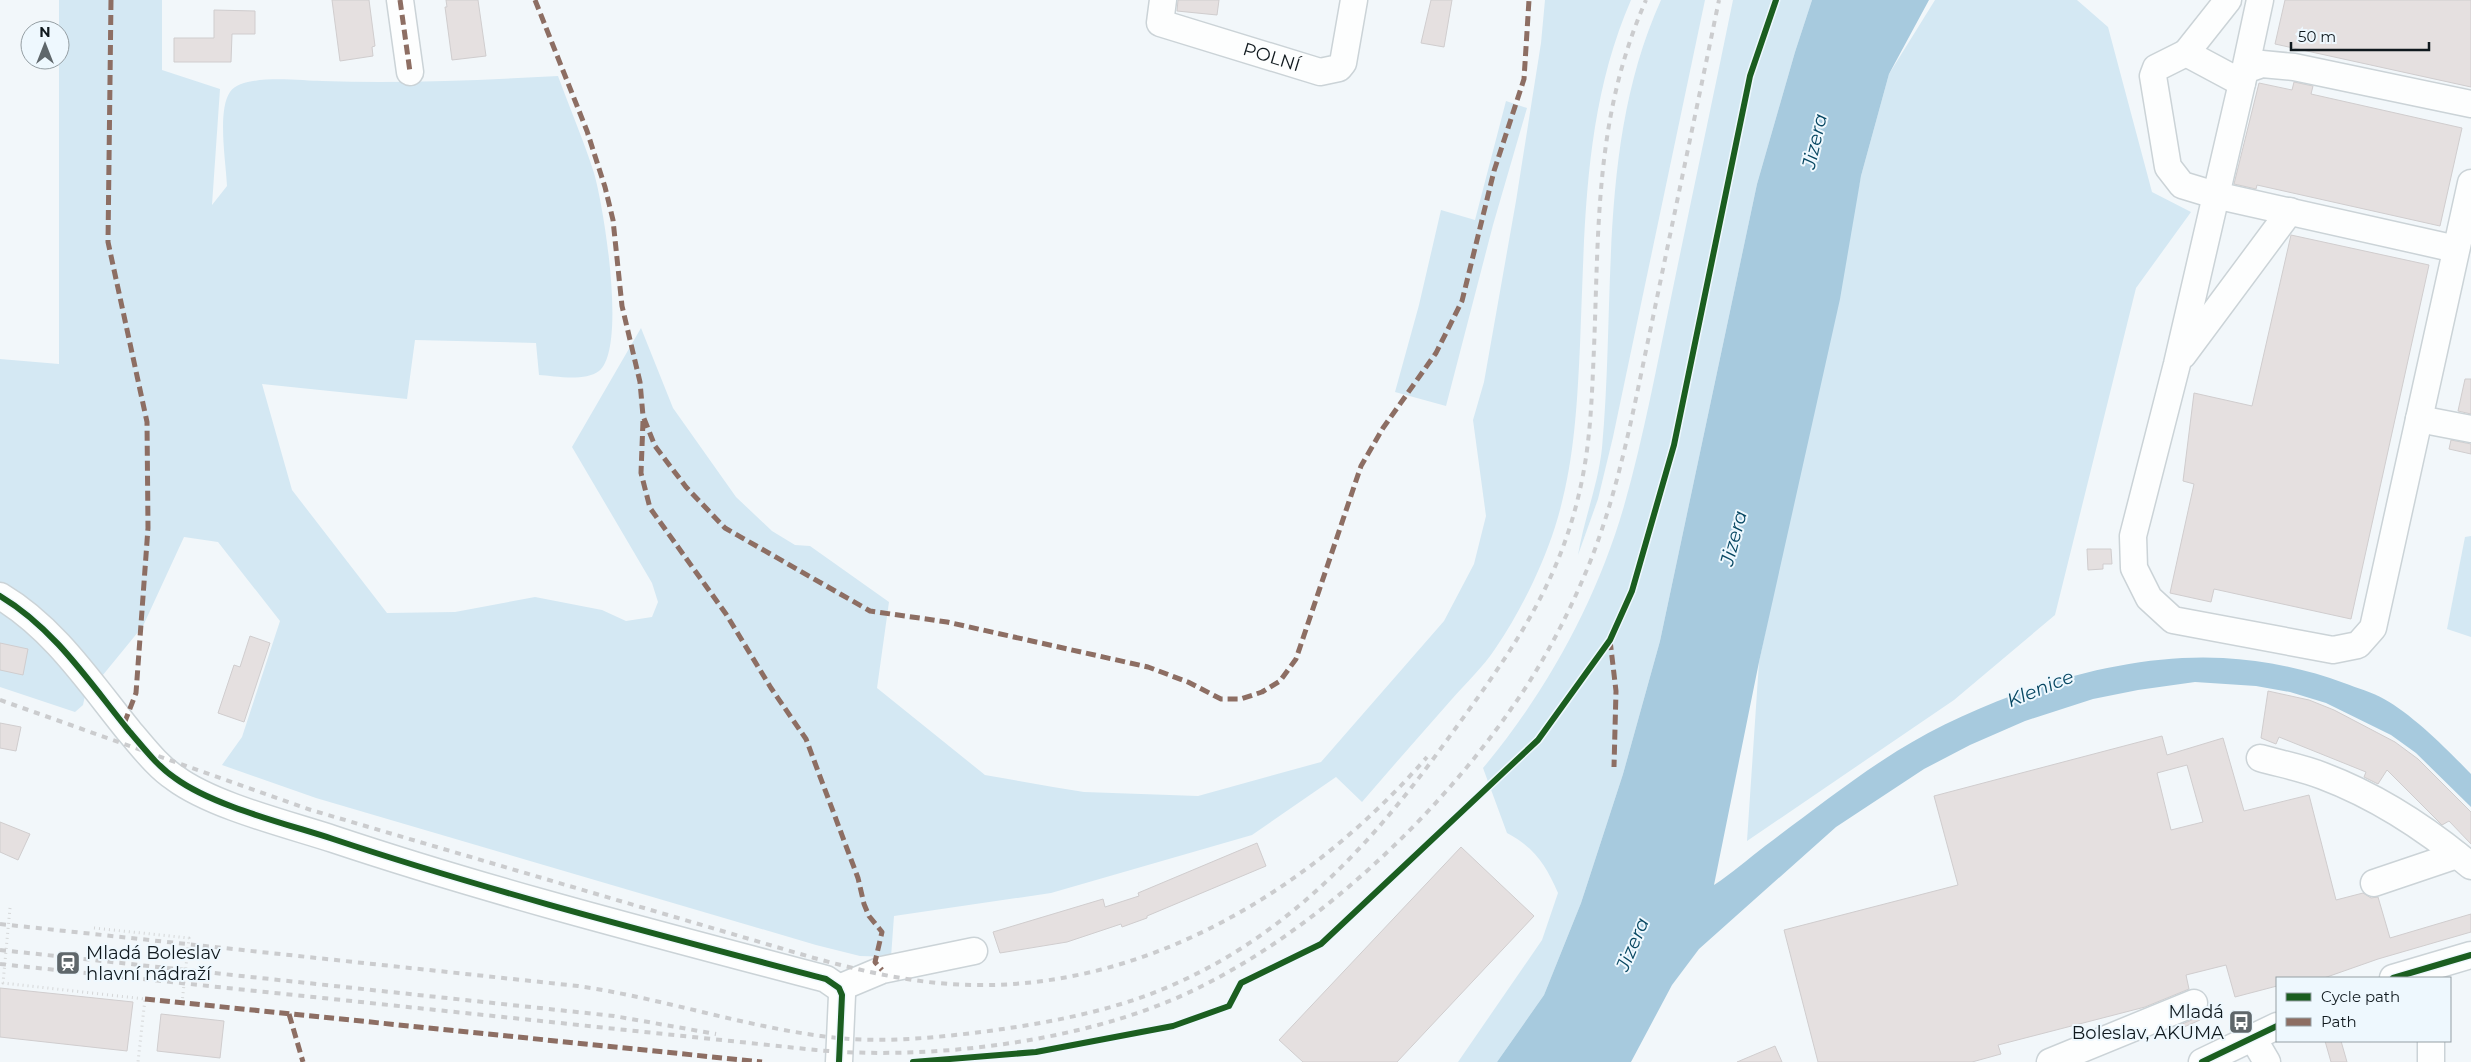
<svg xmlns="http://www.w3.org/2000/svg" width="2471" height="1062" font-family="Montserrat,sans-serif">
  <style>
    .green { fill: #d4e8f3 }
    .water { fill: #a7cade }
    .building { fill: #e5e0e0; stroke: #d0cdce; fill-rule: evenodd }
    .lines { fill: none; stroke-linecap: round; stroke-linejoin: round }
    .minor-casing { stroke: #cbd3d7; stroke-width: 29 }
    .path { stroke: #d5d7d8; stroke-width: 3; stroke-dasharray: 1 4; stroke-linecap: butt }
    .minor { stroke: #fdfefe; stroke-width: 26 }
    .rail { stroke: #cbccce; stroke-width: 4; stroke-dasharray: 6 6; stroke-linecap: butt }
    .quiet { stroke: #8d6e63; stroke-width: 5; stroke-dasharray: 10 5; stroke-linecap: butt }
    .cycleway-casing { stroke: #eef8fe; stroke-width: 9 }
    .cycleway { stroke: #1b5e20; stroke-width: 6 }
    .labels { text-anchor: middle; stroke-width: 4; stroke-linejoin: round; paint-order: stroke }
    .street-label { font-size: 18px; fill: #10191e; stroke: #eef8fe }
    .poi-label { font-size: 18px; fill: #10191e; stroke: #eef8fe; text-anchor: start }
    .water-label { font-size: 19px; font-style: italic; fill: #074762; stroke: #eef8fe }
  </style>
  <rect width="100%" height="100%" fill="#f2f7fa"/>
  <g class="green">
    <path d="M59 0H162V70L220 89 212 205 227 186C226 162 217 111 230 92 244 73 301 81 322 81 401 84 480 80 558 76 570 109 584 141 594 173 604 207 627 349 599 371 584 382 555 376 539 375L536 343 415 340 407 399 262 384 292 490 387 613 455 612 535 597 602 610 626 621 652 617 658 602 652 583 572 447 641 328 673 408 736 497 772 531 795 545 810 546 889 602 877 688 985 775 1053 787 1084 792 1198 796 1321 762 1444 621 1474 564 1486 516 1473 420 1484 382 1516 201 1541 43 1545 0H1631C1583 110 1585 228 1580 345 1577 408 1574 467 1555 527 1541 570 1520 612 1495 649 1483 667 1466 683 1452 699 1422 733 1392 767 1362 802L1336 777 1252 835 1051 893 894 916 891 957 860 956 816 945 316 798 222 765 242 737 280 621 218 542 184 537 143 626 98 681 0 586V359L59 364Z"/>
    <path d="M1661 0H1705L1613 437 1598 499 1578 555C1584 519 1598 485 1602 448 1616 297 1597 142 1661 0Z"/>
    <path d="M1733 0H1812L1795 52 1757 184 1660 641 1623 774 1581 903 1544 995 1497 1062H1458L1542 940 1558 893C1546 865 1535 848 1507 833L1483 768C1546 693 1597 600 1624 506 1644 436 1657 364 1672 293 1692 196 1713 98 1733 0Z"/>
    <polygon points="1935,0 2077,0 2108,27 2152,192 2191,212 2136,288 2055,615 1954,700 1747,841 1759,662 1861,176 1889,74"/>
    <polygon points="1506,101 1527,108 1493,225 1446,406 1395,392 1419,305 1441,210 1475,220"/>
    <polygon points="2471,536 2471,637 2447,629 2465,537"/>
    <polygon points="0,604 86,691 83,705 75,712 0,687"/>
  </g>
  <path class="water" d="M1812 0H1929L1889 74 1861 176 1840 299 1759 662 1714 885C1731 874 1748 859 1765 846 1808 814 1851 780 1897 751 1987 696 2116 652 2223 658 2263 660 2306 669 2344 683 2357 688 2372 692 2384 699 2413 715 2448 750 2471 774V807L2416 753 2391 735 2326 703 2290 692 2256 686 2195 682 2138 690 2093 699 2025 721 1970 745 1924 769 1836 827 1699 949 1672 985 1631 1062H1497L1544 995 1581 903 1623 774 1660 641 1757 184 1795 52Z"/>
  <g class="building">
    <polygon points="332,0 369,0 375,46 372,47 373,56 340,61"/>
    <polygon points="446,0 478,0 486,56 452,60 445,7 447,7"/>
    <polygon points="1178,0 1219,0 1217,15 1177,11"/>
    <polygon points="1431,0 1452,0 1444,47 1421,43"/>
    <polygon points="2285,0 2471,0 2471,87 2275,44"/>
    <polygon points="214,10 255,11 255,34 232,34 231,62 174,62 174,38 214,38"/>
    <polygon points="2294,82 2313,86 2311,94 2462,128 2440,226 2257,185 2256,189 2234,184 2259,83 2292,90"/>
    <polygon points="2291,235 2429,265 2351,619 2214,589 2211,602 2170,593 2194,484 2183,481 2194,393 2252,406"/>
    <polygon points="2465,379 2471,379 2471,414 2458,411"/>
    <polygon points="2451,440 2471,444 2471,454 2449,449"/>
    <polygon points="2087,549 2111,549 2112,564 2103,564 2103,569 2088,570"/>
    <polygon points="250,636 270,643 244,722 218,713 234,665 240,667"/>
    <polygon points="0,643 28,649 23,675 0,670"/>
    <polygon points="2268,691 2309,700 2334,710 2395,742 2418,759 2471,812 2471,844 2449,821 2442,825 2387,770 2378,784 2364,777 2366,772 2279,737 2276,744 2261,738"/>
    <polygon points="0,723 21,727 16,751 0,748"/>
    <path d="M2162 736 2167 755 2223 738 2244 811 2309 795 2336 900 2363 893 2371 898 2378 897 2390 938 2471 914V932L2378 959 2324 978H2277V986L2235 997 2226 965 2186 975 2189 989 2145 1007 1998 1045 2001 1054 1972 1062H1818L1784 930 1958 885 1934 796ZM2187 765 2203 822 2171 830 2157 773Z"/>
    <polygon points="0,822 30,834 18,860 0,852"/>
    <polygon points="1257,843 1266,866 1147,916 1147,918 1122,927 1121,924 1067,942 1000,953 993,932 1103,899 1105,907 1139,896 1138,893"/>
    <polygon points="1461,847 1534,916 1397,1062 1303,1062 1279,1040"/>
    <polygon points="0,988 133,1002 127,1051 0,1037"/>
    <polygon points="161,1014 224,1021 220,1058 157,1051"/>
    <polygon points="2199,1017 2200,1020 2177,1030 2175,1027"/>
    <polygon points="2325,1041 2341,1041 2347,1062 2331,1062"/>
    <polygon points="1775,1046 1782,1062 1737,1062"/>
  </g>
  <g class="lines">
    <defs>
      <g id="minor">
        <polyline points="400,0 410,72"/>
        <path id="s1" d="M1163 0 1160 23 1320 72 1339 68 1343 63 1354 0"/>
        <polyline points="2186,53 2228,0"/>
        <polyline points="2245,70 2260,0"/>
        <polyline points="2242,83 2186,53 2156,68 2153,76 2168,167 2182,185 2215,195 2456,249"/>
        <polyline points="2471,104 2294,67 2262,64 2245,70 2177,364 2133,536 2134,568 2149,598 2173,620 2333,650 2358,645 2373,628 2471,183"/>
        <polyline points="2183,355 2290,211"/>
        <polyline points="2419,419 2471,429"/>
        <path d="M0 596C54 628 90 683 129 731 143 747 157 766 175 778 213 806 287 824 333 839 495 893 660 935 826 979L839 988 842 995 839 1062"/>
        <path d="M2260 758C2281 764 2303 768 2323 776 2376 796 2428 830 2471 866"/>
        <polyline points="2374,883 2457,855"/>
        <polyline points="2393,978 2471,955"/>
        <polyline points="839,988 882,970 974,951"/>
        <polyline points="2253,1038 2267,1062"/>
        <polyline points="2431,1041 2431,1062"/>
        <polyline points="2050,1062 2194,1003"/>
        <polyline points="2202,1062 2277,1026"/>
      </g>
    </defs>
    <use href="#minor" class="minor-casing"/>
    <g class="path">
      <polyline points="10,908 3,983 145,999 138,1062"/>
      <polyline points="94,928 189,938 182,1003"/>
    </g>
    <use href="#minor" class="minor"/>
    <g class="rail">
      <path d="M0 700 311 810 814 958C866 972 917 984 971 985 1149 989 1313 888 1427 757"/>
      <path d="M0 924 578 986C660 998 739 1025 821 1036 877 1044 933 1038 989 1031 1053 1022 1118 1010 1177 983 1287 934 1369 847 1439 751 1503 663 1560 590 1582 480 1591 436 1592 392 1594 348 1599 224 1595 116 1646 0"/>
      <polyline points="0,950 614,1016 716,1034"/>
      <path d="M0 964 816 1050C924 1060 1061 1044 1162 1004 1294 952 1431 825 1511 709 1544 663 1571 610 1592 557 1621 482 1635 401 1652 322 1674 215 1697 107 1719 0"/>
    </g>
    <g class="quiet">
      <polyline points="111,0 108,242 147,422 148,528 136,693 124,724"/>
      <polyline points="400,0 410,72"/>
      <polyline points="535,0 587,131 605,187 613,220 622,306 640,382 643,416 655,446 686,487 725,528 870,611 947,622 1148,667 1188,682 1221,699 1241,699 1262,692 1280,681 1296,659 1361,466 1383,428 1436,353 1462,301 1494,171 1524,79 1529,0"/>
      <polyline points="643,421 641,473 650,508 726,614 771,688 806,739 858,878 864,904 869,916 882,932 875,962 882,970"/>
      <polyline points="1610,640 1616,691 1614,767"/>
      <polyline points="145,999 762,1062"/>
      <polyline points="289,1014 303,1062"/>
    </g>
    <defs>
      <g id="cycleway">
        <path d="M0 596C54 628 90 683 129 731 143 747 157 766 175 778 213 806 287 824 333 839 495 893 660 935 826 979L839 988 842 995 839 1062"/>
        <polyline points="2393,978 2471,955"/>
        <polyline points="913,1062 1036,1052 1173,1026 1229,1006 1241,983 1321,944 1538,740 1610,640 1632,591 1674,445 1750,76 1776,0"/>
        <polyline points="2202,1062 2277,1026"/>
      </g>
    </defs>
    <use href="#cycleway" class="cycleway-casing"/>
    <use href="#cycleway" class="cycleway"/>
  </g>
  <defs>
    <symbol id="station-square" viewBox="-11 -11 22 22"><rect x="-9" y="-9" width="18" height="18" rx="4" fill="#5f676b" stroke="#eef8fe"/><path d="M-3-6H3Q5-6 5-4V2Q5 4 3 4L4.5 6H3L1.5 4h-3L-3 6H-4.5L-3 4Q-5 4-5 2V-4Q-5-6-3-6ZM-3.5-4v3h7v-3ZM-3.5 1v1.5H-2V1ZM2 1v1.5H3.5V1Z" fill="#fff"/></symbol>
    <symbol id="bus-square" viewBox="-11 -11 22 22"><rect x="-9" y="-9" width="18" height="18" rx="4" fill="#5f676b" stroke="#eef8fe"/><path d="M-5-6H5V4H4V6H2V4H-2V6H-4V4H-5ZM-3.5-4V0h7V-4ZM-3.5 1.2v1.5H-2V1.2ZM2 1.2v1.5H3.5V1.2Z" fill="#fff"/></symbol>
  </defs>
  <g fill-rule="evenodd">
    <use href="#station-square" x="54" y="949" width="28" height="28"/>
    <use href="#bus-square" x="2227" y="1008" width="28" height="28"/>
  </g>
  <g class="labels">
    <g class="street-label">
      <text dy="6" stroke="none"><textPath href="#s1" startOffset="140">POLNÍ</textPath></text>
    </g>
    <g class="poi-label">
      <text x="86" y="959">Mladá Boleslav<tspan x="86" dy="21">hlavní nádraží</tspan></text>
      <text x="2224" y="1018" text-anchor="end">Mladá<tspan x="2224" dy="21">Boleslav, AKUMA</tspan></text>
    </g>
    <g class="water-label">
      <text transform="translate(1814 141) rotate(-77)" y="7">Jizera</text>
      <text transform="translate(1733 538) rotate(-75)" y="7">Jizera</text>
      <text transform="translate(2040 688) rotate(-22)" y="7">Klenice</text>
      <text transform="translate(1632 944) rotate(-67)" y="7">Jizera</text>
    </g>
  </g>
  <rect x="2276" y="977" width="175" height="65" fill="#eef8fe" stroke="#959fa4"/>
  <rect x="2286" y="993" width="25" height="8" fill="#1b5e20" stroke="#959fa4"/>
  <text x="2321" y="1002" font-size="15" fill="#10191e">Cycle path</text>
  <rect x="2286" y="1018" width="25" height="8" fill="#8d6e63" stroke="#959fa4"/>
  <text x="2321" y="1027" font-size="15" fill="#10191e">Path</text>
  <g transform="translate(45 45)"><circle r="24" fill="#eef8fe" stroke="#959fa4"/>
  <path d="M0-4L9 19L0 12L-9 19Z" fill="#5f676b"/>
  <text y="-8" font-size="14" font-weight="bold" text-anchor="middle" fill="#10191e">N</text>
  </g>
  <path d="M2291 42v8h138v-8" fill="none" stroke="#10191e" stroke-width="2.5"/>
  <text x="2298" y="42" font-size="15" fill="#10191e" stroke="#eef8fe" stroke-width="4" paint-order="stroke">50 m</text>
</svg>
